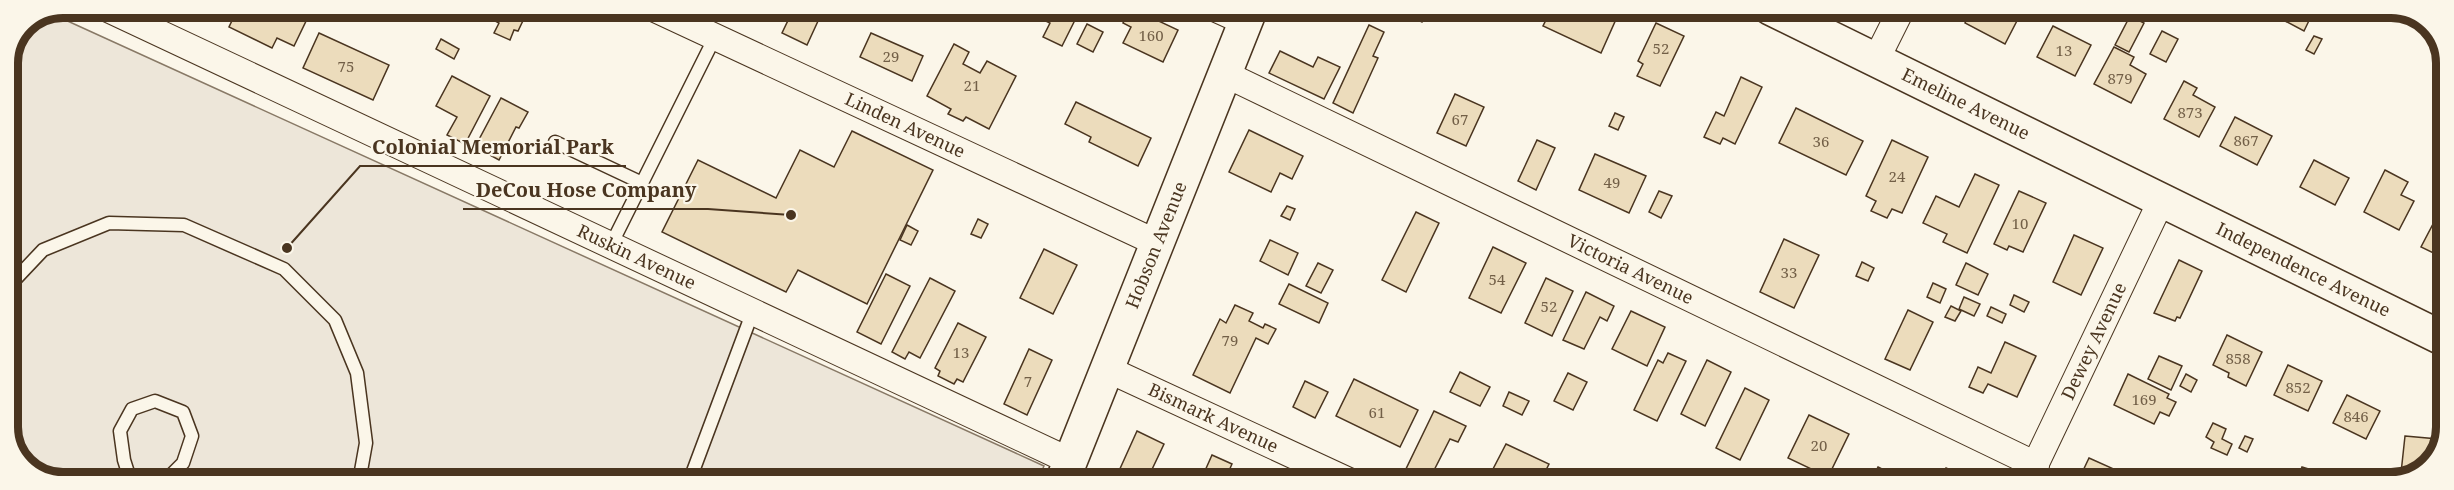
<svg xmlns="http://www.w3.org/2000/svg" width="2454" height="490" font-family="'Noto Serif',serif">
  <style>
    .green { fill: #ede6d9; stroke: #887966; stroke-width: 1.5 }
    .building { fill: #ecdcbc; stroke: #4a3520; stroke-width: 1.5 }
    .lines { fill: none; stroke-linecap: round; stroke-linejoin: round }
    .lane-casing { stroke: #4a3520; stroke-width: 15 }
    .street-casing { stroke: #4a3520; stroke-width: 28 }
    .secondary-casing { stroke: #4a3520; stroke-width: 36 }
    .lane { stroke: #fbf6e9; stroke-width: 12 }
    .street { stroke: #fbf6e9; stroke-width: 26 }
    .secondary { stroke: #fbf6e9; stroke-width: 33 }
    .labels { text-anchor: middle; stroke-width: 4.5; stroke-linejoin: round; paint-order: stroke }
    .number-label { font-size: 15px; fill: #725f47 }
    .street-label { font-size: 18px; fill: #4a3520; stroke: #fbf6e9 }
    .rim { fill: none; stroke: #4a3520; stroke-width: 8 }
    .leader { fill: none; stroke: #4a3520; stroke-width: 2 }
    .callout-dot { fill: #4a3520; stroke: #fbf6e9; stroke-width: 2 }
    .callout-label { font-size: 20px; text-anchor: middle; font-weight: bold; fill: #4a3520; stroke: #fbf6e9; stroke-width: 4.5; stroke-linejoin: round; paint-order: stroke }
  </style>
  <rect width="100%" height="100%" fill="#fbf6e9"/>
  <polygon class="green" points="50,13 1044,466 1037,482 53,481 24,466 8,434 8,63 24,24"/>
  <g class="building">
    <polygon points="238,8 289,8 308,17 294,46 277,38 272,48 229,27"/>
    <polygon points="429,8 453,8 449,17"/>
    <polygon points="502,8 529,8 518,31 514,30 510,40 494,33 499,23 495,21"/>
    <polygon points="759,8 783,8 777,18"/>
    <polygon points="794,8 824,8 807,45 782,33"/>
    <polygon points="1015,8 1081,8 1062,46 1043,37 1050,23 1031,14 1029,18 1013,11"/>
    <polygon points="1131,8 1178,30 1163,62 1123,43 1131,27 1123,23"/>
    <polygon points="1324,8 1357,8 1352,20"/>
    <polygon points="1406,8 1429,8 1422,22 1403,13"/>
    <polygon points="1552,8 1598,8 1617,17 1601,53 1543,26"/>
    <polygon points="1972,8 2016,8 2022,11 2005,44 1965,23"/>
    <polygon points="2273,8 2315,8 2304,31 2270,13"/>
    <polygon points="2130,16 2144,23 2129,52 2115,45"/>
    <polygon points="1656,23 1684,36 1660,86 1637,76 1643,64 1638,61"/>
    <polygon points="1087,24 1103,32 1093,52 1077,44"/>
    <polygon points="1369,25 1384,32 1373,56 1378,58 1353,113 1333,103"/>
    <polygon points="2053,26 2091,45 2075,76 2037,57"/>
    <polygon points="2162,31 2178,39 2166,62 2150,54"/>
    <polygon points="319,33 389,65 373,100 303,68"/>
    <polygon points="871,33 923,56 912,81 860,57"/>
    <polygon points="2314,36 2322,39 2314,54 2306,50"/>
    <polygon points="441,39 459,49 454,59 436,49"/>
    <polygon points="954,44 969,52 963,64 980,73 987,61 1016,76 989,129 966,117 963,121 948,114 951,109 927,96"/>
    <polygon points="2114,47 2134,57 2130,65 2146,74 2131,103 2094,84"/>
    <polygon points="1280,51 1313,67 1318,57 1340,67 1324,99 1269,73"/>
    <polygon points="452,76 490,96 465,144 447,135 457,117 436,106"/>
    <polygon points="1741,77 1762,87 1735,144 1723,138 1720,144 1704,137 1716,112 1724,116"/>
    <polygon points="2184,81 2197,88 2193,95 2215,107 2199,137 2164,119"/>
    <polygon points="1455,94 1484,107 1466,146 1437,133"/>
    <polygon points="501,98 528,112 519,128 516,127 499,160 475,147"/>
    <polygon points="1076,102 1151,138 1138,166 1089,142 1091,137 1065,124"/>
    <polygon points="1796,108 1863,141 1846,175 1779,143"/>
    <polygon points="1615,113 1624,117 1618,130 1609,126"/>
    <polygon points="2235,117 2272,136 2257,165 2220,146"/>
    <polygon points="1249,130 1303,156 1292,179 1280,173 1271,192 1229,172"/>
    <polygon points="852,131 933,170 867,304 798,270 786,292 662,232 698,160 776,198 800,150 834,167"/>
    <polygon points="1537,140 1555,148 1536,190 1518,181"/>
    <polygon points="1892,140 1928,157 1902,213 1892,209 1887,218 1871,211 1876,201 1866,196"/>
    <polygon points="1595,154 1646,176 1629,213 1579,190"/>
    <polygon points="2314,160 2349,178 2335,205 2300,187"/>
    <polygon points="2385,170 2408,182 2401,195 2414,201 2399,230 2364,212"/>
    <polygon points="1975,174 1999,185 1967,253 1943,242 1947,234 1923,223 1936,196 1959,207"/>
    <polygon points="1659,191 1672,196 1661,218 1649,212"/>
    <polygon points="2019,191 2046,203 2023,252 2009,246 2007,250 1994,244"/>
    <polygon points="2444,203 2446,204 2446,259 2421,247"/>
    <polygon points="1287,206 1295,209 1290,220 1281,216"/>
    <polygon points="1416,212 1439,223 1406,292 1382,280"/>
    <polygon points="978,219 988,224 981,238 971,234"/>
    <polygon points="907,225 918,231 911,245 900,240"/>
    <polygon points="2074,235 2103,248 2081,295 2053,282"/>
    <polygon points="1784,239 1819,255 1794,308 1760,292"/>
    <polygon points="1270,240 1298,253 1288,275 1260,261"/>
    <polygon points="1493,247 1526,263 1501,313 1469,298"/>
    <polygon points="1044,249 1077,265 1053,314 1020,298"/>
    <polygon points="2179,260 2202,271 2180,318 2177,317 2175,321 2154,313"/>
    <polygon points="1862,262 1874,268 1868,281 1856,276"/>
    <polygon points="1318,263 1333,270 1321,293 1306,286"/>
    <polygon points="1966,263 1988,274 1978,295 1956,285"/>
    <polygon points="886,274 910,286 881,344 857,332"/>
    <polygon points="930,278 955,291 920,358 909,352 905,359 892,352"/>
    <polygon points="1546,278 1573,291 1552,336 1525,323"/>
    <polygon points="1933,283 1946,289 1940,303 1927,297"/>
    <polygon points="1289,284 1328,303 1319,323 1279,304"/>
    <polygon points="1586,292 1614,306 1607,321 1600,317 1584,349 1563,340"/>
    <polygon points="2014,295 2029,302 2024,312 2010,305"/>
    <polygon points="1964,297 1980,304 1974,316 1959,309"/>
    <polygon points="1235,305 1253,313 1249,321 1263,328 1265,324 1276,329 1268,344 1256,338 1230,393 1193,375 1220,319 1226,323"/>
    <polygon points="1951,306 1961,311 1955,321 1945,317"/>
    <polygon points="1991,307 2006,314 2002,323 1987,316"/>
    <polygon points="1908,310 1933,322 1910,370 1885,359"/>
    <polygon points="1631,311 1665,327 1647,366 1612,349"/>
    <polygon points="958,323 986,337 963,382 957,379 954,384 938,376 940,371 935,368"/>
    <polygon points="2227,335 2262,352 2246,386 2228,377 2229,373 2213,365"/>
    <polygon points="2005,342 2036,356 2017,397 1988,384 1983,393 1969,387 1978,367 1991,373"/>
    <polygon points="1029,349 1052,360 1027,415 1004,404"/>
    <polygon points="1668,353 1686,361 1657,421 1634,410 1658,360 1663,363"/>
    <polygon points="2159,356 2182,366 2171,390 2148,379"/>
    <polygon points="1707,360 1731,372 1705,426 1681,414"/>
    <polygon points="2288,365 2322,381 2308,411 2274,395"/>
    <polygon points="1460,372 1490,387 1480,406 1450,392"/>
    <polygon points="1568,373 1587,382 1573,410 1554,401"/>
    <polygon points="2128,374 2169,394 2167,398 2176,402 2169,416 2160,412 2154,424 2114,405"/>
    <polygon points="2186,374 2197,380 2191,392 2180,386"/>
    <polygon points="1354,379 1418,410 1400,447 1336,416"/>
    <polygon points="1305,381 1328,392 1315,418 1293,407"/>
    <polygon points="1745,388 1769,400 1740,460 1716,448"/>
    <polygon points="1509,392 1529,401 1522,415 1503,406"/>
    <polygon points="2347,395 2380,411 2366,439 2333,423"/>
    <polygon points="1434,411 1466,426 1458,442 1450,439 1428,482 1405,471"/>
    <polygon points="1809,415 1849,434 1828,477 1788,458"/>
    <polygon points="2213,423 2226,429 2222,439 2232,444 2227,455 2211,448 2214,442 2206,437"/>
    <polygon points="1137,431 1164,444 1146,482 1114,482"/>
    <polygon points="2245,436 2253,439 2247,452 2239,448"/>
    <polygon points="2405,436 2438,439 2437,453 2427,469 2413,474 2401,473"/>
    <polygon points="1506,444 1549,464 1540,482 1499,482 1502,476 1492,471"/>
    <polygon points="1212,455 1232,464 1224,482 1200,482"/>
    <polygon points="2089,458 2116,470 2110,482 2092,482 2080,477"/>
    <polygon points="1878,467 1896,476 1893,482 1871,481"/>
    <polygon points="2302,467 2312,470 2308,482 2297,480"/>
    <polygon points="1946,468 1977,482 1939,482"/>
    <polygon points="2238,469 2249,474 2245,482 2232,482"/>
    <polygon points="2372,469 2397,472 2396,480 2371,482"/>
  </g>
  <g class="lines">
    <defs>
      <g id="lane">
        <polyline points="555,142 642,183"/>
        <polyline points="611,245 715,37"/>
        <polyline points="8,287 43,250 109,223 184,225 284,269 335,320 357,373 366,443 359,482"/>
        <polyline points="131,482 124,460 120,431 132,409 155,401 183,412 192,436 183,463 164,482"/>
        <polyline points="689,482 753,311"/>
      </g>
      <g id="street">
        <path id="s1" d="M106 8 1070 461"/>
        <path id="s2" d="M653 8 1157 243"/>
        <polyline points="1214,8 1245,22"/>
        <polyline points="1876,60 1902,8"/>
        <path id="s3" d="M1225 74 2036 465"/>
        <path id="s4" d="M1107 369 1351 482"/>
        <path id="s5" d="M2027 482 2161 201"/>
      </g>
      <g id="secondary">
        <path id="s6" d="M1770 8 2446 340"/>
        <path id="s7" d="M1062 482 1251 8"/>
      </g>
    </defs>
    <use href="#lane" class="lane-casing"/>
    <use href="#street" class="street-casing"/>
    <use href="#secondary" class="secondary-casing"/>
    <use href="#lane" class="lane"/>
    <use href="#street" class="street"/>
    <use href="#secondary" class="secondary"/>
  </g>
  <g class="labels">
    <g class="number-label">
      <text x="1151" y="41">160</text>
      <text x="1661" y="54">52</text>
      <text x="2064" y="56">13</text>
      <text x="891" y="62">29</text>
      <text x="346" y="72">75</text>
      <text x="2120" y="84">879</text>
      <text x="972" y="91">21</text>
      <text x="2190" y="118">873</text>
      <text x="1460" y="125">67</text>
      <text x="2246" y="146">867</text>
      <text x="1821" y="147">36</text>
      <text x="1897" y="182">24</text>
      <text x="1612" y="188">49</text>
      <text x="2020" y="229">10</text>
      <text x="1789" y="278">33</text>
      <text x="1497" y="285">54</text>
      <text x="1549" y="312">52</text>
      <text x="1230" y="346">79</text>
      <text x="961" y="358">13</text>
      <text x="2238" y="364">858</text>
      <text x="1028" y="387">7</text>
      <text x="2298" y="393">852</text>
      <text x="2144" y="405">169</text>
      <text x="1377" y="418">61</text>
      <text x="2356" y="422">846</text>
      <text x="1819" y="451">20</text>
    </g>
    <g class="street-label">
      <text dy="6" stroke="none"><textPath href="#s6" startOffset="218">Emeline Avenue</textPath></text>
      <text dy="6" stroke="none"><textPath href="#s2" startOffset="278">Linden Avenue</textPath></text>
      <text dy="6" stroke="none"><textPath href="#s7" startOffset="255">Hobson Avenue</textPath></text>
      <text dy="6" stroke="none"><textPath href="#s1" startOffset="586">Ruskin Avenue</textPath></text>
      <text dy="6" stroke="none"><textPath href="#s3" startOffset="450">Victoria Avenue</textPath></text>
      <text dy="6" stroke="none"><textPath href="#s6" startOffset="594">Independence Avenue</textPath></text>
      <text dy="6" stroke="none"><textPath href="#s5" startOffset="156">Dewey Avenue</textPath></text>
      <text dy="6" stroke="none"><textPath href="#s4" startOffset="117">Bismark Avenue</textPath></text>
    </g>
  </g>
  <path d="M0 0H2454V490H0ZM63 18H2391A45 45 0 0 1 2436 63V427A45 45 0 0 1 2391 472H63A45 45 0 0 1 18 427V63A45 45 0 0 1 63 18Z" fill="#fbf6e9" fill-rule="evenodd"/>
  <path class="rim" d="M63 18H2391A45 45 0 0 1 2436 63V427A45 45 0 0 1 2391 472H63A45 45 0 0 1 18 427V63A45 45 0 0 1 63 18Z"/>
  <path class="leader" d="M287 248L360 166H626M791 215L708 209H463"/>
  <g class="callout-dot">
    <circle cx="287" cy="248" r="6"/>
    <circle cx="791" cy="215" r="6"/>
  </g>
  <g class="callout-label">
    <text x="493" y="154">Colonial Memorial Park</text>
    <text x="586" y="197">DeCou Hose Company</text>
  </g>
</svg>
